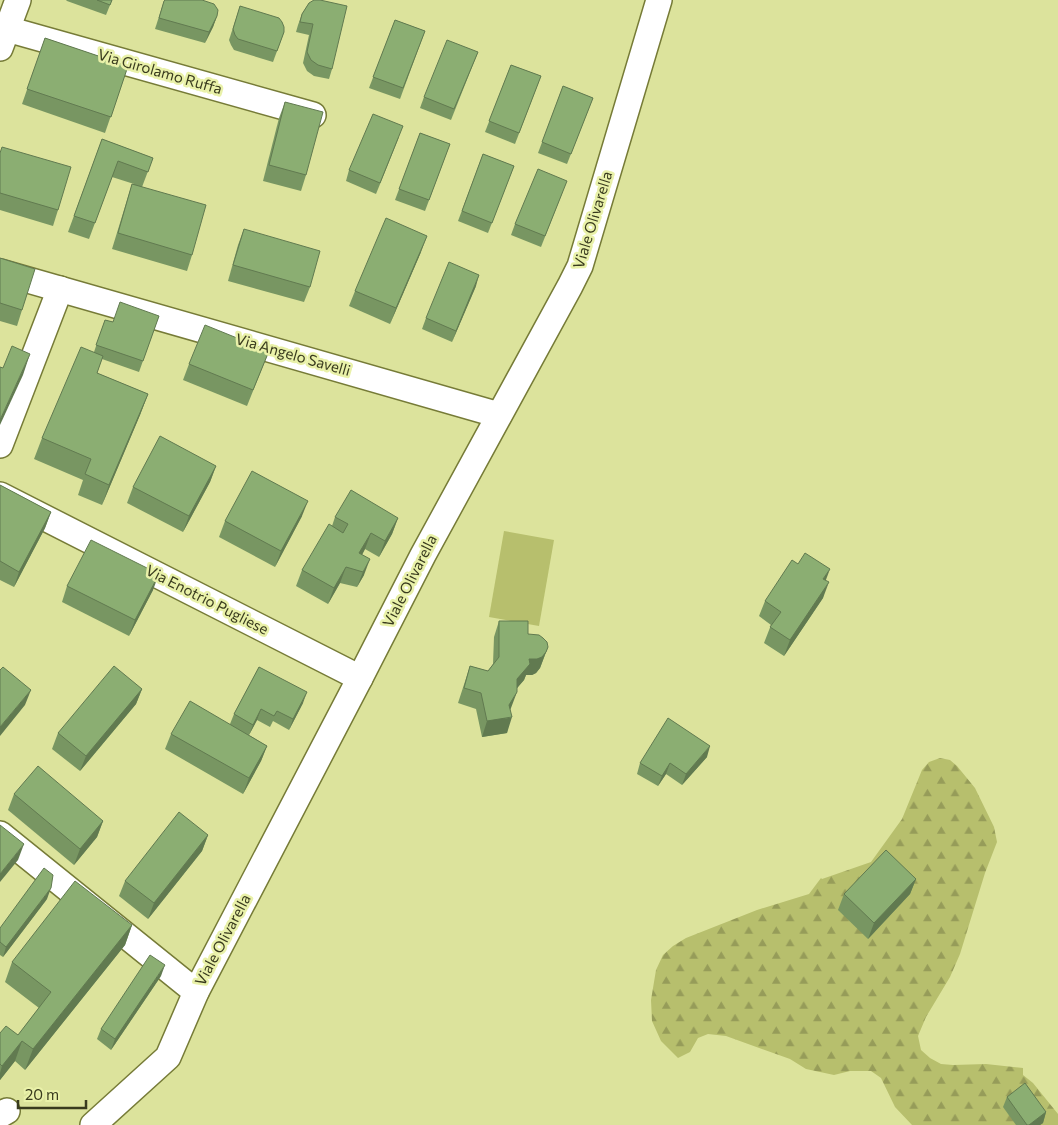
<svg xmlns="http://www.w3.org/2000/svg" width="1058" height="1125" font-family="Commissioner,sans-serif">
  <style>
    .forest { fill: url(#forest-firs) }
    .green { fill: #b7bf6d }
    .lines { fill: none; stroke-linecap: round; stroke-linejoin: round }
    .minor-casing { stroke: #767b37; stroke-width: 28 }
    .minor { stroke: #fff; stroke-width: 25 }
    .wall { fill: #789662 }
    .shaded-wall { fill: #617a50 }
    .building { fill: #8bae72; stroke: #617a50 }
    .labels { text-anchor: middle; stroke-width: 5; stroke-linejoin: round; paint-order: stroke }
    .street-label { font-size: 15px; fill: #393b1e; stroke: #e9f1a9 }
  </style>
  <defs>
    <pattern id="forest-firs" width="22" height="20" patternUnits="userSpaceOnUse" patternTransform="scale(1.25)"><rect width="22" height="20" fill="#b7bf6d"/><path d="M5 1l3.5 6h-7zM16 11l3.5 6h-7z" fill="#969c59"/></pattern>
  </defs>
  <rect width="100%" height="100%" fill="#dce39c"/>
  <polygon class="forest" points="940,758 950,760 957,766 975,788 994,827 997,842 985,873 960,954 950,977 926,1017 918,1036 921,1050 930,1058 941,1064 953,1065 986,1064 1023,1068 1023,1075 1033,1083 1058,1114 1058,1125 912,1125 895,1107 881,1078 871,1071 850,1071 834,1075 806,1069 790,1059 726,1036 708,1034 698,1038 690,1052 678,1058 661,1041 652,1021 651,1000 656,970 663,955 673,946 686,938 757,910 809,894 821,878 822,879 871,862 902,819 922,770 929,762"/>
  <polygon class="green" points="504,531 554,540 539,626 489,617"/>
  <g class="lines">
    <defs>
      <g id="minor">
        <polyline points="7,29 313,115"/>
        <polyline points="0,48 18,0"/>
        <polyline points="0,272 499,415"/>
        <polyline points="0,445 60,289"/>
        <polyline points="0,495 360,678"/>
        <polyline points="0,834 196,992"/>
        <polyline points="0,1115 7,1111"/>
        <polyline points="93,1125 168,1057 196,992 360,678 423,555 570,286 580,266 659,0"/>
      </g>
    </defs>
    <use href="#minor" class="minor-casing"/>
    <use href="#minor" class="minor"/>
  </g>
  <g class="wall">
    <polygon points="66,0 112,0 106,15 67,1"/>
    <polygon points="164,1 217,16 213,27 205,43 155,29"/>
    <polygon points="309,3 332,69 329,79 314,76 307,71 303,63 309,35 296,32 298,25 302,14"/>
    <polygon points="240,6 284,32 273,62 234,50 231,45 229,40"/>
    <polygon points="395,20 425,31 400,99 369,88"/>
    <polygon points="45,38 128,66 105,133 22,104"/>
    <polygon points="478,52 451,120 420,108 424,97"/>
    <polygon points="511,65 541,76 515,144 485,132"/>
    <polygon points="563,86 593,98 567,164 538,153"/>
    <polygon points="285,102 306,175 301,191 263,181 279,118"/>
    <polygon points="420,133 450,144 425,211 395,200"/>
    <polygon points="399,137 376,194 346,181 349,170"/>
    <polygon points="102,139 153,158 142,187 192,255 187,271 112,249 127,200 132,184 134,184 112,177 89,239 68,232"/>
    <polygon points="0,152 58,210 53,226 0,210"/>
    <polygon points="483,154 514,166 488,233 458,221"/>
    <polygon points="563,191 541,247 511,235 515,224"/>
    <polygon points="244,229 310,287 304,302 228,281 238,245"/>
    <polygon points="421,252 390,324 349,306 355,291"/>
    <polygon points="0,258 22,310 17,326 0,321"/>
    <polygon points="476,286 452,342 422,329 426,318"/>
    <polygon points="159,316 139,372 102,359 97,373 148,394 140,415 102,505 78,495 83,480 34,459 42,438 94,352 105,320 112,322"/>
    <polygon points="269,351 247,406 183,380 189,364"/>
    <polygon points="216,466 210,482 183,532 127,503 133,487"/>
    <polygon points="0,485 51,512 45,528 14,587 0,580"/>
    <polygon points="302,516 275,567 219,537 225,521"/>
    <polygon points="335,517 398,518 392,534 379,557 365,549 362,555 364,575 357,587 340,583 328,604 296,586 302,570 332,526"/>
    <polygon points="826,580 823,598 784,656 764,643 771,625 759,616 765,601"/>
    <polygon points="67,586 153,590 129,636 62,602"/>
    <polygon points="499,621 528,634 548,647 540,668 536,673 532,675 526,675 524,680 517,688 510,709 507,733 482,737 476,709 458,703 470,666 488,671 493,664 494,637"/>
    <polygon points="259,667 303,703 289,730 273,721 270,727 257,720 249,735 267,746 261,761 243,794 165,749 171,734 230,724 234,714"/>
    <polygon points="142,689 136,704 80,771 52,749 58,733"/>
    <polygon points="707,757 682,785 666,774 658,786 637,774 640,763"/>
    <polygon points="14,794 103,821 97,837 74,865 8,810"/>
    <polygon points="208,835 202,851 148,919 119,896 125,881"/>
    <polygon points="916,879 910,894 868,939 838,910 844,894"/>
    <polygon points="47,899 3,957 0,955 0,928"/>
    <polygon points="132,925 125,945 25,1070 15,1061 0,1080 0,1033 18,1035 39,1008 5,982 12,962"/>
    <polygon points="161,976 111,1050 97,1039 101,1029"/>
    <polygon points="1007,1097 1046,1112 1043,1123 1040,1125 1016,1125 1003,1107"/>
  </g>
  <g class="shaded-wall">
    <polygon points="217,16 213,27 205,43 209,32"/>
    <polygon points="427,236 421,252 390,324 396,308"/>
    <polygon points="479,275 476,286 452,342 456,331"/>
    <polygon points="30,354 23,375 0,425 0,420"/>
    <polygon points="148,394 140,415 102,505 109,485"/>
    <polygon points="216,466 210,482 183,532 189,516"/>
    <polygon points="308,501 302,516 275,567 281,551"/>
    <polygon points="51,512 45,528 14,587 19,572"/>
    <polygon points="398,518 392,534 379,557 385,541"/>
    <polygon points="371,533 365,549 354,569 359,553"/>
    <polygon points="370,559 364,575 357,587 363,572"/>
    <polygon points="346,567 340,583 328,604 334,588"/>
    <polygon points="830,569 824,585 823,579"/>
    <polygon points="159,574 153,590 129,636 135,620"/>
    <polygon points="829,582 823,598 784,656 790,640"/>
    <polygon points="546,652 540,668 536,673 532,675 526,675 524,680 512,694 517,679 529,659"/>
    <polygon points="142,689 136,704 80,771 86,756"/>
    <polygon points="31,690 25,705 0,736 0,727"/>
    <polygon points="307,692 303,703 289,730 293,719"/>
    <polygon points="517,692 511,708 505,719 512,717 507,733 482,737 487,721 509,705"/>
    <polygon points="261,709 257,720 249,735 253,725"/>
    <polygon points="267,746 261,761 243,794 249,778"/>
    <polygon points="710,746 707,757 682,785 686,774"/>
    <polygon points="670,763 666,774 658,786 662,776"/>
    <polygon points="103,821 97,837 74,865 80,849"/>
    <polygon points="208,835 202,851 148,919 154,903"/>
    <polygon points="24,844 18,860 0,882 0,874"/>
    <polygon points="916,879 910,894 868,939 874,923"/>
    <polygon points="51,888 47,899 3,957 6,947"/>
    <polygon points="132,925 125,945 25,1070 33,1049"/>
    <polygon points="165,965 161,976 111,1050 115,1039"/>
    <polygon points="22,1041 15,1061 0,1080 0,1073 2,1066"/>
    <polygon points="1046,1112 1043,1123 1040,1125 1029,1125"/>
  </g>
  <g class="building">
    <polygon points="97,0 112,0 110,5"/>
    <polygon points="165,0 202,0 214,4 218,10 217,16 209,32 159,18 164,1"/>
    <polygon points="314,0 320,0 347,6 332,69 318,65 311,60 307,52 313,24 300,22 302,14 309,3"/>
    <polygon points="240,6 279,18 282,22 284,27 284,32 277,51 238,39 235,35 233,29"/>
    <polygon points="395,20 425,31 403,88 373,77"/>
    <polygon points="45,38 128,66 111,117 27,89"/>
    <polygon points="447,40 478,52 454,109 424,97"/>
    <polygon points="511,65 541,76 519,133 489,121"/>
    <polygon points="563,86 593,98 571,154 542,142"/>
    <polygon points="285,102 323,112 306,175 269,165"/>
    <polygon points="373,114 403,126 380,183 349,170"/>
    <polygon points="420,133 450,144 429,200 399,189"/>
    <polygon points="102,139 153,158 148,172 118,161 95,223 74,216"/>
    <polygon points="2,147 71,167 58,210 0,193 0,153"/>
    <polygon points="483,154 514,166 492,223 462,211"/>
    <polygon points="538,169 567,181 545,236 515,224"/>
    <polygon points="132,184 206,205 192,255 118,233"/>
    <polygon points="386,218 427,236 396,308 355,291"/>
    <polygon points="244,229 320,251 310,287 233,265"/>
    <polygon points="0,258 35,269 22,310 0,303"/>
    <polygon points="449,262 479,275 456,331 426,318"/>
    <polygon points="120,302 159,316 143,361 96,345 105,320 113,322"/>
    <polygon points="205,325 269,351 253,390 189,364"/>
    <polygon points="12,346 30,354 0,420 0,367 3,368"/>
    <polygon points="81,347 103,356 97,373 148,394 109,485 85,474 91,459 42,438"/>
    <polygon points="160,436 216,466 189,516 133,487"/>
    <polygon points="252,471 308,501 281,551 225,521"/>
    <polygon points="0,485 51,512 19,572 0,561"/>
    <polygon points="351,490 398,518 385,541 371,533 359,553 370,559 363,572 346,567 334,588 302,570 329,524 343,533 348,524 335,517"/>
    <polygon points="91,540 159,574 135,620 67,586"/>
    <polygon points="805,553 830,569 823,579 829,582 790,640 770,627 781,612 765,601 792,560 798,564"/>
    <polygon points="499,621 528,621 528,634 539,635 543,638 547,642 548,647 546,652 542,657 537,659 529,659 530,664 517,679 517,692 509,705 512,717 487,721 481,693 464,688 470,666 488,671 499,657"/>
    <polygon points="114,666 142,689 86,756 58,733"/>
    <polygon points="3,667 31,690 0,727 0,670"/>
    <polygon points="259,667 307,692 293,719 277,711 274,716 261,709 253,725 234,714"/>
    <polygon points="190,701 267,746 249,778 171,734"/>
    <polygon points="668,718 710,746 686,774 670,763 662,776 640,763"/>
    <polygon points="38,766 103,821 80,849 14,794"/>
    <polygon points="179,812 208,835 154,903 125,881"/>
    <polygon points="0,825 24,844 0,874"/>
    <polygon points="886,850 916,879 874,923 844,894"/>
    <polygon points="44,868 53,875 51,888 6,947 0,942 0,928"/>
    <polygon points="75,881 132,925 33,1049 22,1041 2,1066 0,1064 0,1033 6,1026 18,1035 51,992 12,962"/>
    <polygon points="150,955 165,965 115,1039 101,1029"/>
    <polygon points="1025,1083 1046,1112 1029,1125 1027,1125 1007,1097"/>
  </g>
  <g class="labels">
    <g class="street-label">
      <text transform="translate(160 72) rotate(16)" y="5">Via Girolamo Ruffa</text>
      <text transform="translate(593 220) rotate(-73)" y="5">Viale Olivarella</text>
      <text transform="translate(293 355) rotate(16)" y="5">Via Angelo Savelli</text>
      <text transform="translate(410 581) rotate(-63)" y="5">Viale Olivarella</text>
      <text transform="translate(207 600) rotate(27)" y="5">Via Enotrio Pugliese</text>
      <text transform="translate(223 940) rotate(-62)" y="5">Viale Olivarella</text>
    </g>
  </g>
  <path d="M18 1100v8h68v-8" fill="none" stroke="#393b1e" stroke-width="2.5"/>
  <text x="25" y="1100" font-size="15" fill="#393b1e" stroke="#e9f1a9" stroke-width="4" paint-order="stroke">20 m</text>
</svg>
